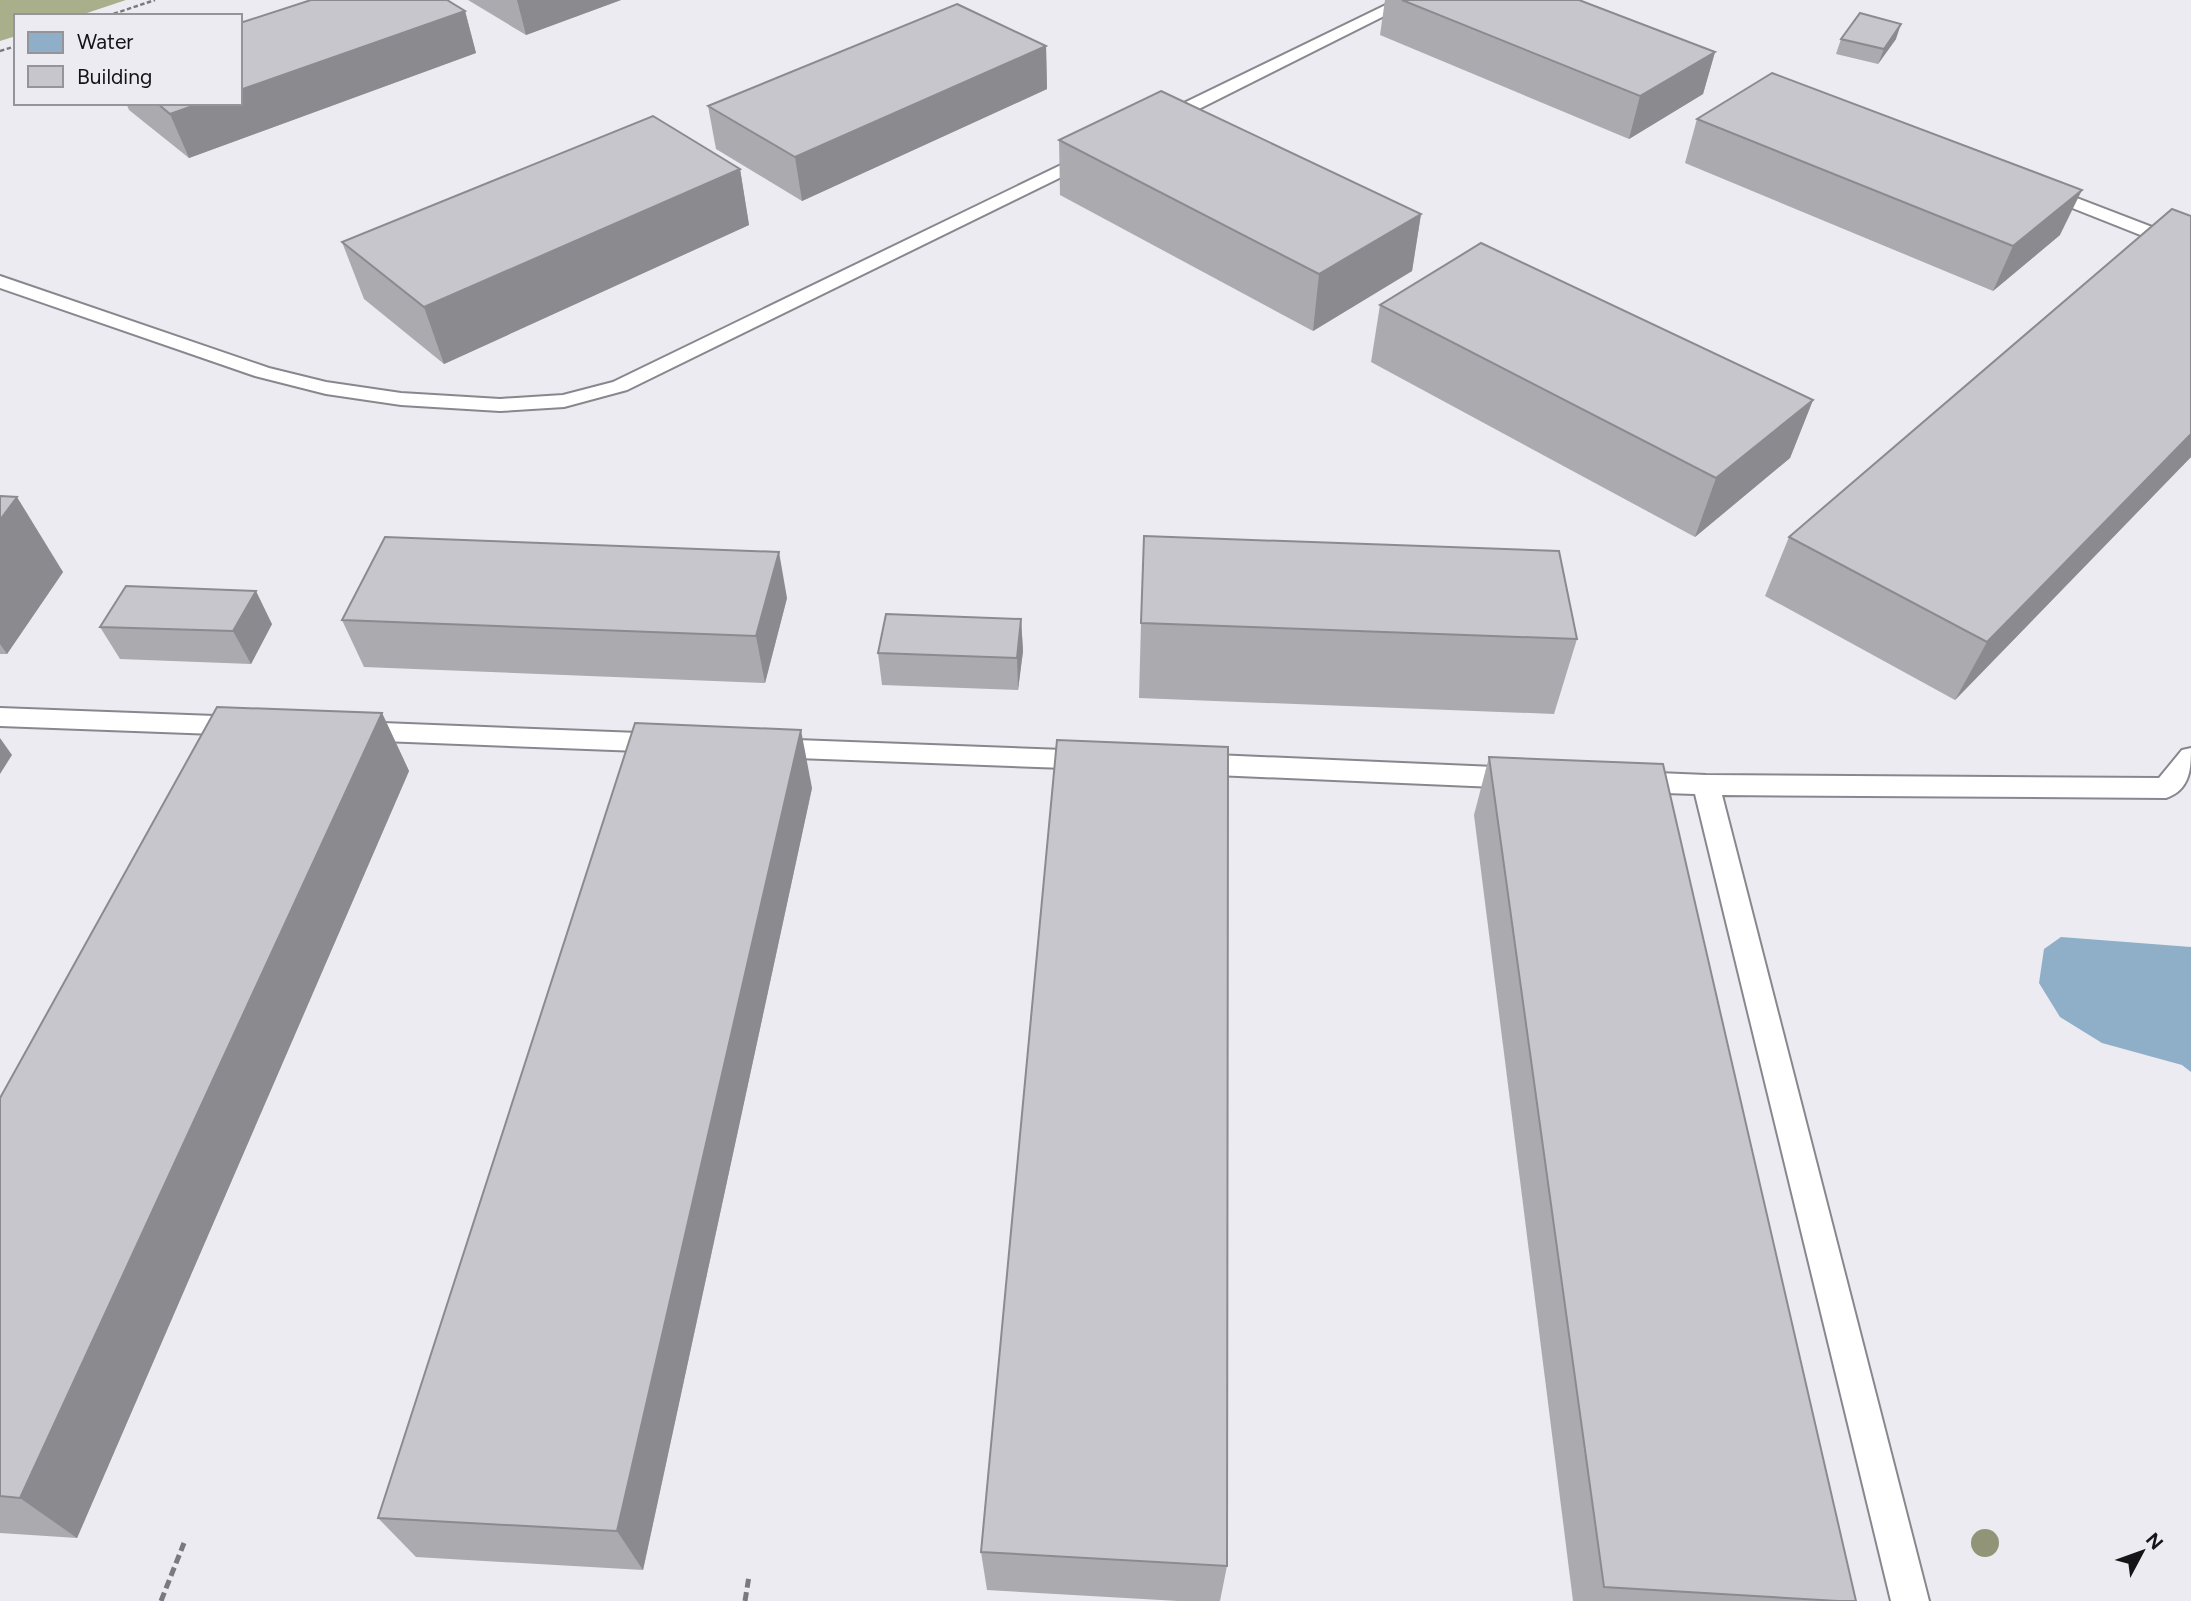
<svg xmlns="http://www.w3.org/2000/svg" width="2191" height="1601" font-family="Figtree,sans-serif">
  <style>
    .forest { fill: #a9af8b }
    .water { fill: #8eafc7 }
    .lines { fill: none; stroke-linecap: round; stroke-linejoin: round }
    .service-casing { stroke: #88878d; stroke-width: 4 }
    .path-far1 { stroke: #7a7a7e; stroke-width: 2.5; stroke-dasharray: 4.5 2.5; stroke-linecap: butt }
    .path { stroke: #7a7a7e; stroke-width: 5; stroke-dasharray: 9 4.5; stroke-linecap: butt }
    .service { fill: #fff; fill-rule: evenodd }
    .tree { fill: #919476 }
    .wall { fill: #aaaaaf }
    .shaded-wall { fill: #8b8b8f }
    .building { fill: #c6c6cc; stroke: #8b8b8f; stroke-width: 2 }
  </style>
  <rect width="100%" height="100%" fill="#ebebf1"/>
  <polygon class="forest" points="0,0 126,0 78,16 16,16 16,36 0,41"/>
  <polygon class="water" points="2061,937 2191,947 2191,1072 2182,1065 2102,1043 2060,1017 2039,983 2044,949"/>
  <g class="lines">
    <defs>
      <g id="service">
        <polygon points="1396,0 1416,0 1169,124 1157,124 1155,120 1157,116"/>
        <polygon points="1090,151 1096,152 1099,156 1096,160 627,390 564,407 500,411 401,405 326,394 255,376 0,288 0,276 269,368 326,382 401,393 500,399 563,395 613,382"/>
        <polygon points="2043,185 2191,242 2191,255 2037,194 2034,190 2037,186"/>
        <polygon points="0,708 242,717 251,720 255,726 251,732 242,735 0,726"/>
        <polygon points="357,722 665,734 674,736 678,743 674,750 665,752 357,740 348,738 344,731 348,724"/>
        <polygon points="770,739 1092,751 1101,753 1105,760 1101,767 1092,769 770,757 761,755 757,748 761,741"/>
        <path d="M2191 748C2191 769 2190 790 2166 798L1722 795 1929 1601H1891L1695 794 1634 792 1625 789 1621 782 1625 775 1634 772 1706 775 2159 778 2182 750Z"/>
        <polygon points="1193,754 1518,768 1527,771 1531,778 1527,785 1518,788 1193,774 1184,771 1180,764 1184,757"/>
      </g>
    </defs>
    <use href="#service" class="service-casing"/>
    <g class="path-far1">
      <polyline points="107,16 155,0"/>
      <polyline points="0,51 16,46"/>
    </g>
    <g class="path">
      <polyline points="161,1601 184,1543"/>
      <polyline points="745,1601 749,1576"/>
    </g>
    <use href="#service" class="service"/>
  </g>
  <circle class="tree" cx="1985" cy="1543" r="14"/>
  <g class="wall">
    <polygon points="468,0 621,0 526,35"/>
    <polygon points="1385,0 1579,0 1715,52 1703,94 1629,139 1380,35"/>
    <polygon points="465,11 476,53 189,158 129,110 126,103 240,103"/>
    <polygon points="1841,39 1896,39 1878,64 1836,54"/>
    <polygon points="1046,46 1047,89 802,201 716,149 708,106"/>
    <polygon points="1697,119 2060,235 1993,291 1685,163"/>
    <polygon points="1059,140 1421,214 1412,271 1313,331 1060,195"/>
    <polygon points="740,169 749,225 444,364 364,299 342,242"/>
    <polygon points="1380,305 1813,400 1790,458 1695,537 1371,362"/>
    <polygon points="2191,457 1955,700 1765,596 1789,537"/>
    <polygon points="0,496 63,572 7,654 0,654"/>
    <polygon points="787,598 765,683 364,667 342,620"/>
    <polygon points="1021,619 1023,651 1018,690 882,685 878,653"/>
    <polygon points="1141,623 1577,639 1554,714 1139,698"/>
    <polygon points="272,624 251,664 120,659 100,627"/>
    <polygon points="382,713 409,771 77,1538 0,1533 0,1098"/>
    <polygon points="1489,757 1856,1601 1573,1601 1474,815"/>
    <polygon points="812,788 643,1570 416,1557 378,1518"/>
    <polygon points="981,1552 1227,1566 1220,1601 1178,1601 987,1590"/>
  </g>
  <g class="shaded-wall">
    <polygon points="517,0 621,0 526,35"/>
    <polygon points="465,11 476,53 189,158 170,114 201,103 240,103 240,90"/>
    <polygon points="1901,24 1896,39 1878,64 1884,49"/>
    <polygon points="1046,46 1047,89 802,201 795,157"/>
    <polygon points="1715,52 1703,94 1629,139 1640,96"/>
    <polygon points="740,169 749,225 444,364 424,307"/>
    <polygon points="2082,190 2060,235 1993,291 2013,246"/>
    <polygon points="1421,214 1412,271 1313,331 1319,274"/>
    <polygon points="1813,400 1790,458 1695,537 1716,478"/>
    <polygon points="2191,434 2191,457 1955,700 1987,642"/>
    <polygon points="17,497 63,572 7,654 0,644 0,520"/>
    <polygon points="779,552 787,598 765,683 756,636"/>
    <polygon points="256,591 272,624 251,664 233,631"/>
    <polygon points="1021,619 1023,651 1018,690 1017,658"/>
    <polygon points="382,713 409,771 77,1538 20,1498"/>
    <polygon points="801,730 812,788 643,1570 617,1531"/>
    <polygon points="0,738 12,755 0,774"/>
  </g>
  <g class="building">
    <polygon points="311,0 447,0 465,11 240,90 240,23"/>
    <polygon points="1402,0 1579,0 1715,52 1640,96"/>
    <polygon points="957,4 1046,46 795,157 708,106"/>
    <polygon points="1860,13 1901,24 1884,49 1841,39"/>
    <polygon points="1772,73 2082,190 2013,246 1697,119"/>
    <polygon points="1161,91 1421,214 1319,274 1059,140"/>
    <polygon points="157,103 201,103 170,114"/>
    <polygon points="653,116 740,169 424,307 342,242"/>
    <polygon points="2172,209 2191,216 2191,434 1987,642 1789,537"/>
    <polygon points="1481,243 1813,400 1716,478 1380,305"/>
    <polygon points="0,496 17,497 0,520"/>
    <polygon points="1144,536 1559,551 1577,639 1141,623"/>
    <polygon points="385,537 779,552 756,636 342,620"/>
    <polygon points="126,586 256,591 233,631 100,627"/>
    <polygon points="886,614 1021,619 1017,658 878,653"/>
    <polygon points="217,707 382,713 20,1498 0,1496 0,1098"/>
    <polygon points="635,723 801,730 617,1531 378,1518"/>
    <polygon points="1057,740 1228,747 1227,1566 981,1552"/>
    <polygon points="1489,757 1663,764 1856,1601 1838,1601 1604,1587"/>
  </g>
  <rect x="14" y="14" width="228" height="91" fill="#ebebf1" stroke="#959599" stroke-width="2"/>
  <rect x="28" y="32" width="35" height="21" fill="#8eafc7" stroke="#959599" stroke-width="2"/>
  <text x="77" y="49" font-size="21" fill="#151416">Water</text>
  <rect x="28" y="66" width="35" height="21" fill="#c6c6cc" stroke="#959599" stroke-width="2"/>
  <text x="77" y="84" font-size="21" fill="#151416">Building</text>
  <g transform="translate(2142 1552) rotate(49)" stroke="#ebebf1" stroke-width="5" paint-order="stroke">
  <path d="M0-5L12 26L0 18L-12 26Z" fill="#151416"/>
  <text y="-10" font-size="19" font-weight="bold" text-anchor="middle" fill="#151416">N</text>
  </g>
</svg>
